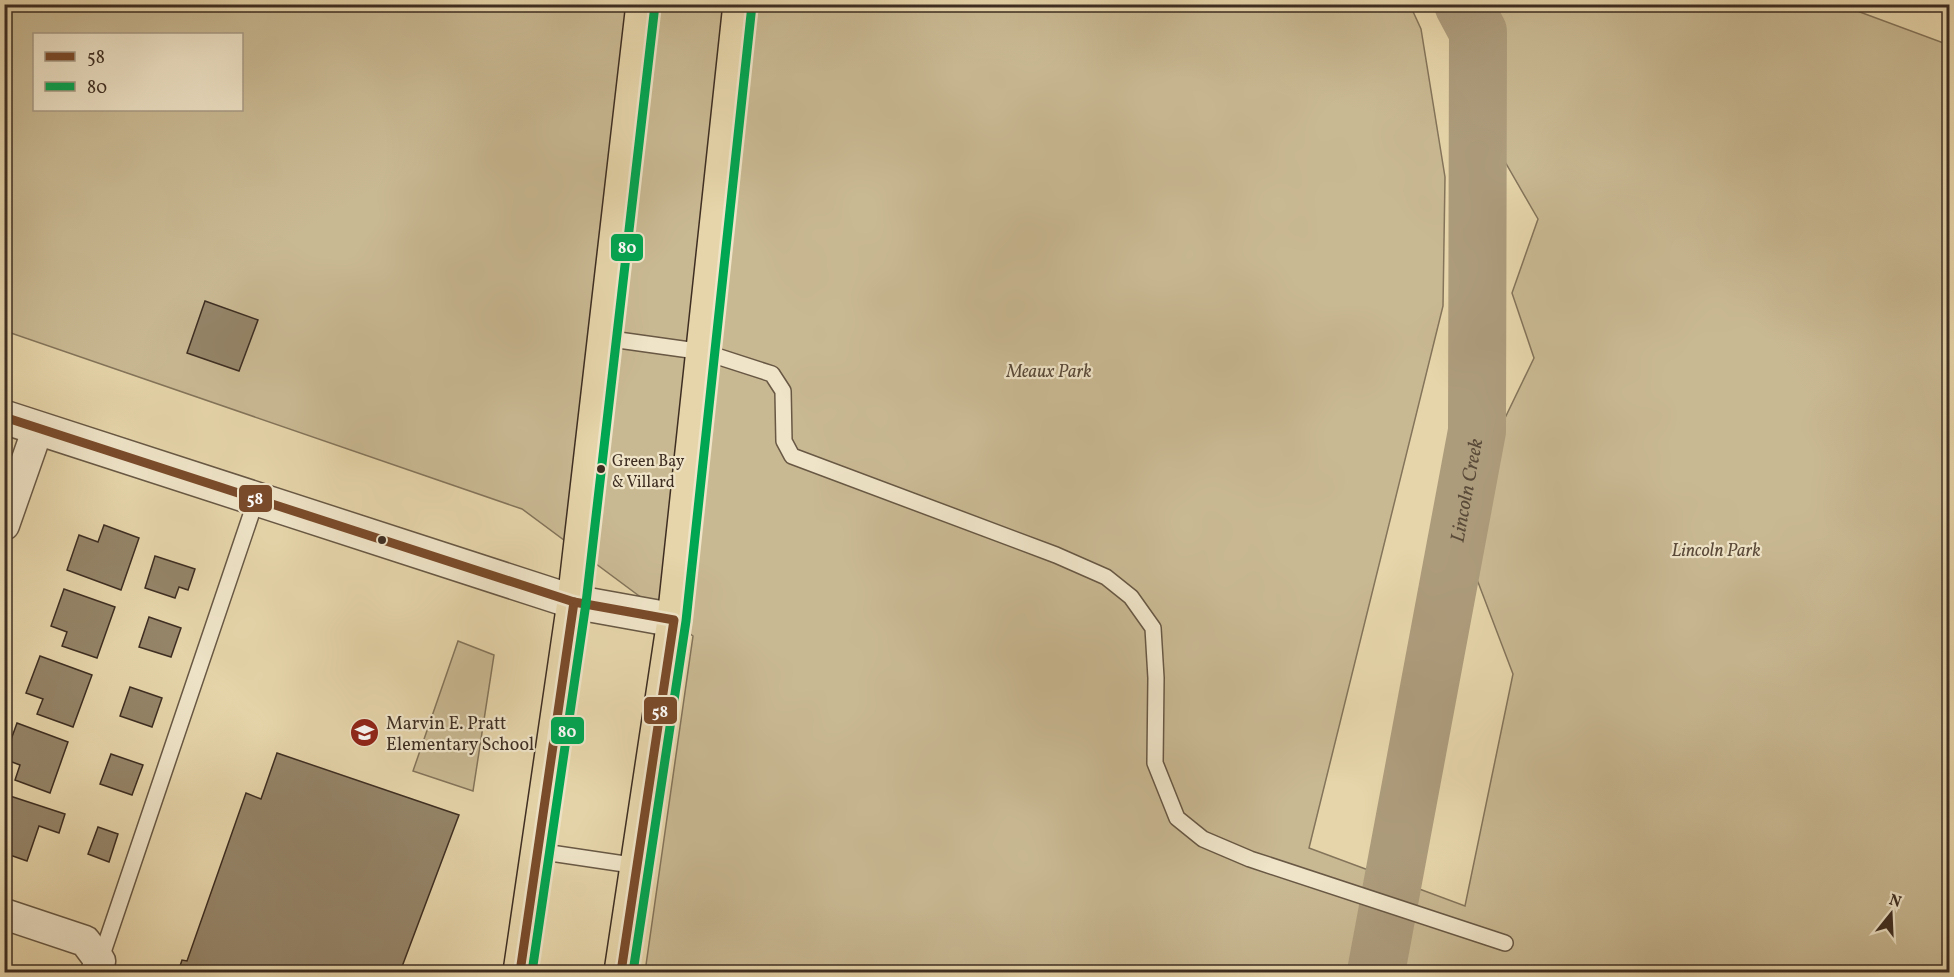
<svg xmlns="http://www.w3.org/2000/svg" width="1954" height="977" font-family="Vollkorn,serif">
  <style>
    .green { fill: #c9b993; stroke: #84745a; stroke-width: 1.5; fill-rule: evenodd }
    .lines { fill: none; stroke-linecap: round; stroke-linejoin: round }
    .river { stroke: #ad9c7c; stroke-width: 58 }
    .building { fill: #958569; stroke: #3e2e22; stroke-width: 1.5 }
    .service-casing { stroke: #685844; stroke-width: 18 }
    .minor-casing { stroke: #685844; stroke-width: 33 }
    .tertiary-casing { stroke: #685844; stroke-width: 36 }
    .primary-casing { stroke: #3e2e22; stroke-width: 36 }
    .service { stroke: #efe4c8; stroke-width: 15 }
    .minor { stroke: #efe4c8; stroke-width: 30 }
    .tertiary { stroke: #efe4c8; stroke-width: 33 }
    .primary { stroke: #e6d5aa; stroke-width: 33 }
    .bus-1-casing { stroke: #efe4c8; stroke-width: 14 }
    .bus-2-casing { stroke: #efe4c8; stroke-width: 14 }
    .bus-1 { stroke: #7a4b2a; stroke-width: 9 }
    .bus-2 { stroke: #00a651; stroke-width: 9 }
    .bus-dot { fill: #3e2e22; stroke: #efe4c8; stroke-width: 2 }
    .labels { text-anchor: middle; stroke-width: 4.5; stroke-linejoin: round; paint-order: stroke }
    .bus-label { font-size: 16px; fill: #3e2e22; stroke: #efe4c8; text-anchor: start }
    .park-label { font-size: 18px; font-style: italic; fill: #5a4a39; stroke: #efe4c8 }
    .poi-label { font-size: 18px; fill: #3e2e22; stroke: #efe4c8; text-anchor: start }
    .water-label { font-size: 20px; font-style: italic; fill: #5a4a38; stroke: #efe4c8 }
    .line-badge { stroke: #efe4c8; stroke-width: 2 }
    .badge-label { font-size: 16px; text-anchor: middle; font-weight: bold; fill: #fff }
  </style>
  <rect width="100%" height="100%" fill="#e6d5aa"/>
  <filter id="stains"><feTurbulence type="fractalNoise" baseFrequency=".00333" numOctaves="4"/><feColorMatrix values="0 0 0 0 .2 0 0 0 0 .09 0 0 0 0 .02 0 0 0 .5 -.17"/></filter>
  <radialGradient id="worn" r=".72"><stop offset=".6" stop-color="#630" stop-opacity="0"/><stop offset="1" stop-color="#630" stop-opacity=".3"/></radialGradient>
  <g class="green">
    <path d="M4 5H1410L1421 29 1445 177 1443 306 1309 848 1465 906 1513 674 1473 569 1505 418 1534 358 1512 293 1538 219 1500 153 1489 45 1477 5H1841L1949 45V972H645L693 636 522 509 5 331ZM34 34H242V110H34Z"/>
    <polygon points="458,641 494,655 473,791 413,771"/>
  </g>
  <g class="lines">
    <path class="river" id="s1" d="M1376 972 1477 431 1478 32 1463 4"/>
  </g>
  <g class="building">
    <polygon points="205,301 258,320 239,371 187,353"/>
    <polygon points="104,525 139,538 121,590 67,570 79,535 98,542"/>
    <polygon points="155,556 195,569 188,590 179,587 175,598 145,588"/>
    <polygon points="64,589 115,607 97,658 62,646 67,632 51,626"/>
    <polygon points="149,617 181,628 171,657 139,647"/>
    <polygon points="40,656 92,675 73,727 37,714 43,699 26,693"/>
    <polygon points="130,687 162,698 152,727 120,716"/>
    <polygon points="17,723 68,742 50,793 15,780 20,765 4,759"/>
    <polygon points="277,753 459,815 400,972 178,972 182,960 187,961 246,793 261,799"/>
    <polygon points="111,754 143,765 132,795 100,784"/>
    <polygon points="4,794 65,814 59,833 39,826 27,861 4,853"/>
    <polygon points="98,827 118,834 109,862 88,854"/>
  </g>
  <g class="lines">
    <defs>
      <g id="service">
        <polyline points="604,338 704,352 772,374 783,391 784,441 792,456 1056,555 1106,577 1131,597 1153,628 1156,678 1155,763 1177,818 1203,839 1250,859 1505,943"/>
        <polyline points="537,851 638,866"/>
        <polyline points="100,961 256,500"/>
      </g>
      <g id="minor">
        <polyline points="4,525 38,428"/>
        <polyline points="4,914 85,941 100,961 96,972"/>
      </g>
      <polyline id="tertiary" points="4,417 574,602 674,620"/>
      <g id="primary">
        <polyline points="520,972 574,602 643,4"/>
        <polyline points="621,972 674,620 740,4"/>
      </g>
    </defs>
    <use href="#service" class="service-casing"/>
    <use href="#minor" class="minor-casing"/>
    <use href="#tertiary" class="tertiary-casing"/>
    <use href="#primary" class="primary-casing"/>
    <use href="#service" class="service"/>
    <use href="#minor" class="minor"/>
    <use href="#tertiary" class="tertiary"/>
    <use href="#primary" class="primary"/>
    <defs>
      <g id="bus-1">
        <polyline points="4,417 574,602 674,620 621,972"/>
        <polyline points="520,972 574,602"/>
      </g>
      <g id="bus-2">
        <polyline points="532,972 586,603 655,5"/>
        <polyline points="633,972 686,621 752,5"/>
      </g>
    </defs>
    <use href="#bus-1" class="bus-1-casing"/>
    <use href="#bus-2" class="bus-2-casing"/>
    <use href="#bus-1" class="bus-1"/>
    <use href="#bus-2" class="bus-2"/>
  </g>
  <defs>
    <symbol id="school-disc" viewBox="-11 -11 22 22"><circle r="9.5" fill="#8f2418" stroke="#efe4c8"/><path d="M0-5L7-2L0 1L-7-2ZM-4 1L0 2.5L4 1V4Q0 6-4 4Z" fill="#fff"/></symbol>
  </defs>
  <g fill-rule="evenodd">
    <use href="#school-disc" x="348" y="716" width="33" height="33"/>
  </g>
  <g class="bus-dot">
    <circle cx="601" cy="469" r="5"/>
    <circle cx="382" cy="540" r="5"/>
  </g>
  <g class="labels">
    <g class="bus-label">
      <text x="612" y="466">Green Bay<tspan x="612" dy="21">&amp; Villard</tspan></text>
    </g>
    <g class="park-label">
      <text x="1049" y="377">Meaux Park</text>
      <text x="1716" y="556">Lincoln Park</text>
    </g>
    <g class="poi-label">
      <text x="386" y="729">Marvin E. Pratt<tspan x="386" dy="21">Elementary School</tspan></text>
    </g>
    <g class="water-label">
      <text dy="7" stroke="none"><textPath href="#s1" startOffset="490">Lincoln Creek</textPath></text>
    </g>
  </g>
  <g class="line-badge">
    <rect x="610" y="233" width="34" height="29" rx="6" fill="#00a651"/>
    <rect x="238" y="484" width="35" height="29" rx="6" fill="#7a4b2a"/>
    <rect x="643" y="696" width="35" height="29" rx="6" fill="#7a4b2a"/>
    <rect x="550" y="716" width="35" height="29" rx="6" fill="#00a651"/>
  </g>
  <g class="badge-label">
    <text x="627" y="253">80</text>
    <text x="255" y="504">58</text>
    <text x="660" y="717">58</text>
    <text x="567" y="737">80</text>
  </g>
  <rect width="1954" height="977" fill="none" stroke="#e6d5aa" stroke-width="24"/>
  <rect x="6" y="6" width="1942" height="965" fill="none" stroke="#3e2e22" stroke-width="3"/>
  <rect x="12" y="12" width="1930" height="953" fill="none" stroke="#3e2e22" stroke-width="1.5"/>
  <rect x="33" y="33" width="210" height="78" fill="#efe4c8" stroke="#a89b86" stroke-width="1.5"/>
  <rect x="45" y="52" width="30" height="9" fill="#7a4b2a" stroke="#a89b86" stroke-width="1.5"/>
  <text x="87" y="63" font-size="18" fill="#3e2e22">58</text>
  <rect x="45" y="82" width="30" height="9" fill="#00a651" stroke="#a89b86" stroke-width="1.5"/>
  <text x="87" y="93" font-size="18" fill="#3e2e22">80</text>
  <g transform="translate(1891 914) rotate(18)" stroke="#efe4c8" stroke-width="4.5" paint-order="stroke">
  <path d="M0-4.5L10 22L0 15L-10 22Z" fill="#3e2e22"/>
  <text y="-9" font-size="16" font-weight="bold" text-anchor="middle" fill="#3e2e22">N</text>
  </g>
  <rect width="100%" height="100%" filter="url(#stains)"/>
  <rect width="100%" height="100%" fill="url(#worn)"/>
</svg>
